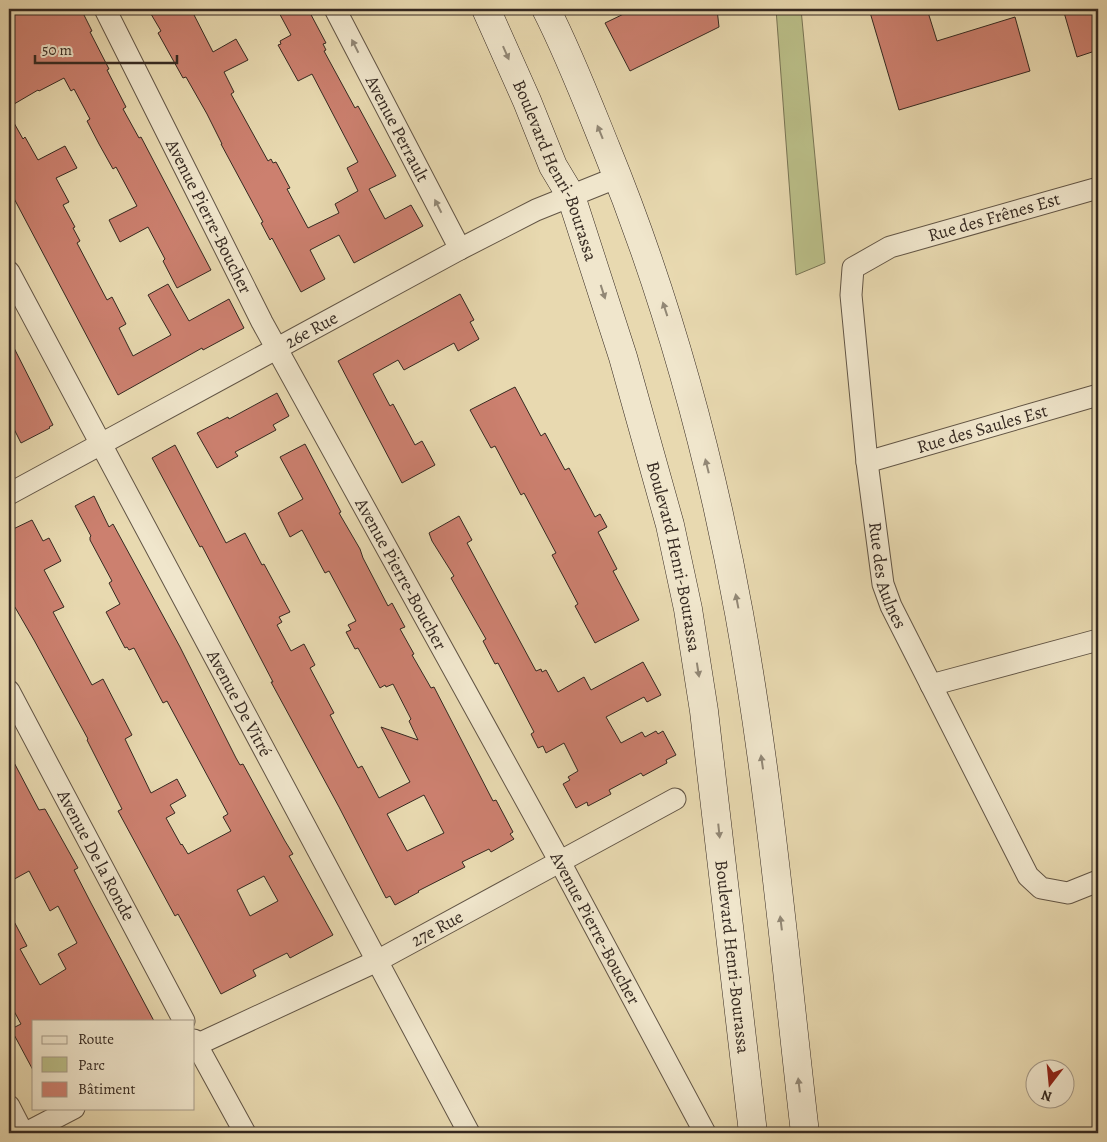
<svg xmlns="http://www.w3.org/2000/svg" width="1107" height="1142" font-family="Alegreya,serif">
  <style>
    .green { fill: #babe88; stroke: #787454 }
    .building { fill: #cc806f; stroke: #352921; fill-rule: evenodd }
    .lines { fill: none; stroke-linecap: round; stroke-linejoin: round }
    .minor-casing { stroke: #625545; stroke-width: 23 }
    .secondary-casing { stroke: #352921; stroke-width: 29 }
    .minor { stroke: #f0e6cc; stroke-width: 21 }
    .secondary { stroke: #f0e6cc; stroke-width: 28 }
    .oneway { fill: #928876 }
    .labels { text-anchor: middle; stroke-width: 4.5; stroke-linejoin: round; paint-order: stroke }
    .street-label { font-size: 18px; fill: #352921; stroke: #f0e6cc }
  </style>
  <rect width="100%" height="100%" fill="#e8d9b0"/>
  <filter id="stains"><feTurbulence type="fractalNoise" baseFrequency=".004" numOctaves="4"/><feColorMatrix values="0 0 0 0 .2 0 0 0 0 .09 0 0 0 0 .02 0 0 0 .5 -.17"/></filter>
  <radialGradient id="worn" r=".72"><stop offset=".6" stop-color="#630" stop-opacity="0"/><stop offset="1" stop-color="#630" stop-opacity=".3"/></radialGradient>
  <polygon class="green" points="776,9 801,9 825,263 796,275"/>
  <g class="building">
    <polygon points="9,9 81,9 92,31 90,32 109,69 107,70 126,107 123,109 139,138 141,137 211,270 177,288 163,261 165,259 148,227 120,242 109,220 137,206 116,167 113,169 99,144 87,121 90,119 74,89 71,91 64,78 39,91 38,90 9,107"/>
    <polygon points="148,9 191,9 213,52 236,39 248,60 224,72 234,92 231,94 268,161 271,159 273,163 276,162 290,188 287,189 308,228 339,213 335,204 358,191 347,168 358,162 312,74 298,81 278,45 281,44 280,41 291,35 277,9 308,9 326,43 323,44 326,50 324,51 355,108 358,106 396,176 369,189 385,219 411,205 423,226 354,263 339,235 310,250 325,279 301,292 272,238 270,240 261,223 263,222 221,144 222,144 207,114 186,77 183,78 158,33 161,31"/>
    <polygon points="634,9 717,9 719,27 630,71 605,23"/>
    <polygon points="869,9 927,9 937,41 1015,17 1030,71 899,110"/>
    <polygon points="1063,9 1098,9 1098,50 1077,57"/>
    <polygon points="9,114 23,139 25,137 38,160 65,146 77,168 56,178 69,202 63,205 75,227 73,228 80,241 77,243 107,300 112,297 126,324 119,328 133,356 171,335 148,295 168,284 189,321 229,299 244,328 203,350 202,348 118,395 9,189"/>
    <polygon points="460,294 474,320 470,322 479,339 458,351 454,343 404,370 398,360 373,374 390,406 393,404 415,445 422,441 435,465 402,483 338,361"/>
    <polygon points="9,338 53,425 49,427 50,428 21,443 9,419"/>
    <polygon points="515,387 541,436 545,433 565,470 569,468 595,517 600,514 607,527 598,532 617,569 613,571 639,620 595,643 575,606 578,604 552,555 556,553 524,493 521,495 495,446 491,448 470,410"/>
    <polygon points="277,393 289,416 273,425 276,430 235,452 238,456 217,468 197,433 228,417 229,419"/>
    <path d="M305 444 341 512 339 513 360 549 363 558 388 606 392 603 405 627 400 629 414 654 412 655 427 681 431 688 434 687 493 801 496 800 513 832 510 834 514 839 491 852 489 849 462 862 465 867 418 891 419 892 395 905 390 896 386 898 339 807 271 682H273L202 546 200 547 152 458 175 445 226 543 245 533 262 565 264 564 290 612 279 617 282 622 277 625 291 651 304 644 315 665 310 668 334 713 330 715 358 768 362 766 379 798 410 782 381 727 418 740 409 721 411 719 393 684 386 687 385 685 380 688 358 648 355 649 346 632 351 630 348 625 356 621 329 571 325 573 302 530 290 537 278 513 303 499 280 457ZM424 795 444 833 407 851 387 814Z"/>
    <path d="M94 496 109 527 113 524 180 647 236 758 240 765 243 764 285 841 293 854 289 856 333 935 290 958 287 953 253 970 256 976 221 994 197 949 178 914 175 916 118 811 122 809 87 740 88 739 34 640 9 597V531L32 520 43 541 49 538 61 561 44 570 64 607 53 612 92 685 103 679 132 735 125 739 151 793 177 779 186 796 170 805 175 813 166 818 181 845 182 844 188 854 231 831 223 817 228 814 167 701 163 703 134 648 129 650 127 647 125 648 106 612 120 604 109 583 112 581 90 540V537L91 536 75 506ZM264 876 278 901 250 916 237 890Z"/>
    <polygon points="459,516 472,540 467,543 536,671 541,669 542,672 546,670 558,692 584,677 591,690 643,662 661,695 647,702 644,697 606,717 621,743 642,732 645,737 656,731 658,734 663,731 676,755 666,760 667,763 643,776 641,773 609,790 611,794 588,806 587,802 576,808 563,784 570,780 568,777 578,771 564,743 546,753 543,746 538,748 531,734 534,732 498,663 495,664 483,641 486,639 451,578 454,576 432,541 429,533"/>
    <polygon points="9,753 39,810 45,809 73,859 78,868 74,870 91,903 154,1021 34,1021 34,1072 11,1029 21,1024 9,1002 9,912 27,946 20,949 40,985 66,969 58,954 77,943 58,906 50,911 29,871 9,882"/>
  </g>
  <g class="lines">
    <defs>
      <g id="minor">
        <path id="s1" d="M105 9 262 322 560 862 705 1133"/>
        <path id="s2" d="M335 9 460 249"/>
        <path id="s3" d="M1098 188 890 247 853 268 851 295 867 462 883 584 891 606 1028 876 1041 888 1068 893 1098 881"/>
        <path id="s4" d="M9 272 469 1133"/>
        <path id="s5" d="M867 462 1098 395"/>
        <path id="s6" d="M9 494 460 249 536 210 618 177"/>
        <polyline points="931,685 1098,640"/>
        <path id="s7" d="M9 691 184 1021"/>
        <polyline points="194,1040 245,1133"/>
        <path id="s8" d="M194 1046 377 961 675 799"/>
        <polyline points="9,1106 23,1133"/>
        <polyline points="26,1133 74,1108"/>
      </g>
      <g id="secondary">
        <path id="s9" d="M486 9 527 101 553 166 571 196 623 357 670 525 688 609 704 711 753 1133"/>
        <path d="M546 9C569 54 587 101 606 148 667 297 710 454 739 613 770 784 785 960 805 1133"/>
      </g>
    </defs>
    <use href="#minor" class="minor-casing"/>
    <use href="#secondary" class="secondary-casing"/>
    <use href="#minor" class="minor"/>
    <use href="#secondary" class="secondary"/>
  </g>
  <defs><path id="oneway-solid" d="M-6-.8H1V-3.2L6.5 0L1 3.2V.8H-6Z" transform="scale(1.25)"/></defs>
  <g class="oneway">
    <use href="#oneway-solid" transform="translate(355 46) rotate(-117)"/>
    <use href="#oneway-solid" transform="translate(506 53) rotate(66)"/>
    <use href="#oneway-solid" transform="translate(600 132) rotate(-112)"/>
    <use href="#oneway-solid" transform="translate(438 206) rotate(-117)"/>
    <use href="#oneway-solid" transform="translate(603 292) rotate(72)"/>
    <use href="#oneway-solid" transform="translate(665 309) rotate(-108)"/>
    <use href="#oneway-solid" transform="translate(707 466) rotate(-104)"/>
    <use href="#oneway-solid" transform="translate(737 601) rotate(-101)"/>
    <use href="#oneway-solid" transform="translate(698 670) rotate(81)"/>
    <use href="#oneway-solid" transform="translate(762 762) rotate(-98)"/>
    <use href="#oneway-solid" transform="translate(719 831) rotate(84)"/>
    <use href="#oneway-solid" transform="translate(781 923) rotate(-97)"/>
    <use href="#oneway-solid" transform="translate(799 1085) rotate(-97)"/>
  </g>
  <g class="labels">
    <g class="street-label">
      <text dy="6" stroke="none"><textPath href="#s2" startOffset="135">Avenue Perrault</textPath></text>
      <text dy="6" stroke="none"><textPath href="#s9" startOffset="176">Boulevard Henri-Bourassa</textPath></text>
      <text dy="6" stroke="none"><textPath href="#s1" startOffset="232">Avenue Pierre-Boucher</textPath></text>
      <text transform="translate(994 217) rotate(-16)" y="6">Rue des Frênes Est</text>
      <text dy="6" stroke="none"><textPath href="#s6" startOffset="344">26e Rue</textPath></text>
      <text dy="6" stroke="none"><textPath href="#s5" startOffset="120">Rue des Saules Est</textPath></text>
      <text dy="6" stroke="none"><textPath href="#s9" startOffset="581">Boulevard Henri-Bourassa</textPath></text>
      <text dy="6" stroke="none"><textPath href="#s1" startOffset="638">Avenue Pierre-Boucher</textPath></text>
      <text dy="6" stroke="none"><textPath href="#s3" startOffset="569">Rue des Aulnes</textPath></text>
      <text dy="6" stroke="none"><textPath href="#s4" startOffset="489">Avenue De Vitré</textPath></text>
      <text dy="6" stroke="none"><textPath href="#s7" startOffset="186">Avenue De la Ronde</textPath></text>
      <text dy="6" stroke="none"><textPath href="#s8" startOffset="270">27e Rue</textPath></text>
      <text dy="6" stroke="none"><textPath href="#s1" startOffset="1042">Avenue Pierre-Boucher</textPath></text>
      <text dy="6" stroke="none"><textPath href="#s9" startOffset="986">Boulevard Henri-Bourassa</textPath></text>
    </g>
  </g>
  <rect width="1107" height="1142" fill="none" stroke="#e8d9b0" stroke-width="30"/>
  <rect x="10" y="10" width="1087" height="1122" fill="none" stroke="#352921" stroke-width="2.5"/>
  <rect x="15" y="15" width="1077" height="1112" fill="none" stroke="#352921"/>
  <rect x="32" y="1020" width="162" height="90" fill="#f0e6cc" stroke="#a59a88"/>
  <rect x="42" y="1036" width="25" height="8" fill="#f0e6cc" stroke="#a59a88"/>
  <text x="78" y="1044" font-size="15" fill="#352921">Route</text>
  <rect x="42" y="1057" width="25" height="15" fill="#babe88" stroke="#a59a88"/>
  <text x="78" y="1070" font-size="15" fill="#352921">Parc</text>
  <rect x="42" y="1082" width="25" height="15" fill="#cc806f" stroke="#a59a88"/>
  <text x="78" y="1094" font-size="15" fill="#352921">Bâtiment</text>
  <g transform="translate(1050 1084) rotate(196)"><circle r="24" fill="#f0e6cc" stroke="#a59a88"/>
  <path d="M0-4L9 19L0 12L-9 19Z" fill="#8f2418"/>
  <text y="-8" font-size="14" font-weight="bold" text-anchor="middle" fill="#352921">N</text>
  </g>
  <path d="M35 55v8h142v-8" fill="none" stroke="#352921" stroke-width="2.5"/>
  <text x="42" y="55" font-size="15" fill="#352921" stroke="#f0e6cc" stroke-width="4" paint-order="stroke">50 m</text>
  <rect width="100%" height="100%" filter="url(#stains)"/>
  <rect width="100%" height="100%" fill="url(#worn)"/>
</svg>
